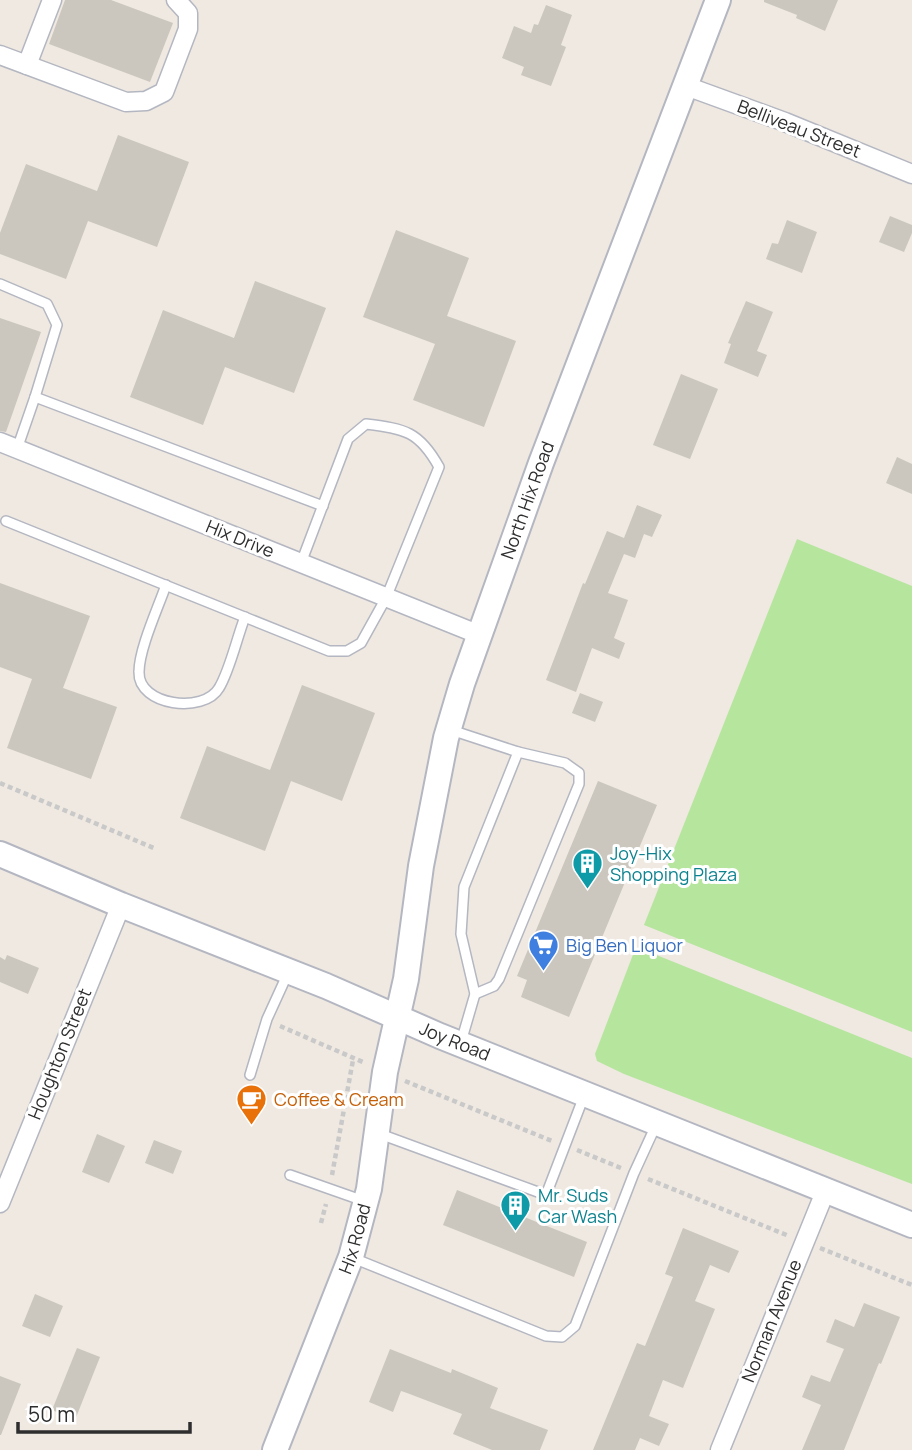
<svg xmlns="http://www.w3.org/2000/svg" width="912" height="1450" font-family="Manrope,sans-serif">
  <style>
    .green { fill: #b6e59e }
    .building { fill: #cbc7bf }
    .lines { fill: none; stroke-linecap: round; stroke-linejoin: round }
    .lane-casing { stroke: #b4b7c1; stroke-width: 12 }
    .street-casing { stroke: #b4b7c1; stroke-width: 21 }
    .secondary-casing { stroke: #b4b7c1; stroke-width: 28 }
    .path { stroke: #c9c9c9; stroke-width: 4.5; stroke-dasharray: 5 3.5; stroke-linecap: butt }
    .lane { stroke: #fff; stroke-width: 9 }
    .street { stroke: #fff; stroke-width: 18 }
    .secondary { stroke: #fff; stroke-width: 24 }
    .labels { text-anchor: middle; stroke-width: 6; stroke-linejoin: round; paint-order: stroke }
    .street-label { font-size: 18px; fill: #2e2e2e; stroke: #fff }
    .culture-label { font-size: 18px; fill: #0d838f; stroke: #fff; text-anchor: start }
    .shop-label { font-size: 18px; fill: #366cbe; stroke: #fff; text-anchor: start }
    .food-label { font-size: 18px; fill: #c56008; stroke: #fff; text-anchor: start }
  </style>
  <rect width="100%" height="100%" fill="#efe9e1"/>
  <g class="green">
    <polygon points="797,539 912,586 912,1032 644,925"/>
    <polygon points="639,948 912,1058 912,1184 624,1074 597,1061 595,1054 634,952"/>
  </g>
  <g class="building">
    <polygon points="65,0 111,0 173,23 150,82 49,44"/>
    <polygon points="764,0 838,0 825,31 796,18 797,15 764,2"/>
    <polygon points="546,5 572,15 561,45 566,47 551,86 521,75 524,67 502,58 514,26 531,33 534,24 538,25"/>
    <polygon points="118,135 189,162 157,247 88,221 66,279 0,254 0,233 26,164 97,191"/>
    <polygon points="890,216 912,225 912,233 904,252 879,242"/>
    <polygon points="787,220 817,232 802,273 766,259 772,243 778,244"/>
    <polygon points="396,230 469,258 447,316 516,341 484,427 413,400 435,344 363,317"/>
    <polygon points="255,281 326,308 294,393 225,367 203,425 130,397 163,310 234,338"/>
    <polygon points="746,301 773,312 757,351 767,355 758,377 724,363 731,344 728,343"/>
    <polygon points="0,318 41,332 6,432 0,431"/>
    <polygon points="681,374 718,389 690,459 653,445"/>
    <polygon points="897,457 912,464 912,494 886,483"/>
    <polygon points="637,505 662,515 652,537 644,534 635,558 624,554 608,593 628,600 614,638 625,643 619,659 592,648 576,692 546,680 583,583 585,584 607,531 624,538"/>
    <polygon points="0,583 90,616 63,688 117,707 91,779 7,748 32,679 0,667"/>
    <polygon points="302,685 375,713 342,801 291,781 265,851 180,818 207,746 270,770"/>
    <polygon points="580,693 603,702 595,722 572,713"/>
    <polygon points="598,781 657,805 569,1017 521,997 527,980 517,976"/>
    <polygon points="7,955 39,968 28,994 0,982 0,957 5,960"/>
    <polygon points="97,1134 125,1146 109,1183 82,1172"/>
    <polygon points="154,1140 182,1151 173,1174 145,1163"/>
    <polygon points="457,1190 587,1242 574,1277 443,1225"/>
    <polygon points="683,1228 739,1251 729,1273 710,1265 695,1301 715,1309 695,1358 683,1388 663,1380 649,1416 669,1424 659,1446 640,1438 635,1450 593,1450 637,1343 645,1346 673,1277 665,1274"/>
    <polygon points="35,1294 63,1306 50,1337 22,1326"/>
    <polygon points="864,1303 900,1317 881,1364 879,1363 844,1450 802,1450 821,1405 802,1397 811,1375 830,1382 844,1349 826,1342 835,1319 854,1327"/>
    <polygon points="77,1348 100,1357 75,1420 52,1410"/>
    <polygon points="390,1349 451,1373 452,1369 498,1388 490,1408 548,1430 540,1450 492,1450 453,1434 462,1414 407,1393 401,1391 393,1412 369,1402"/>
    <polygon points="0,1376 21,1384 1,1435 0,1435"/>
  </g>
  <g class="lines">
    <defs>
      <g id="lane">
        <polyline points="0,284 47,304 57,325 35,397 323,506"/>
        <polyline points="17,449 35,397"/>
        <path d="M6 521 329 651H347L361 643 386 598 439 467C419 431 405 429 366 424L348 439 301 563"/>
        <path d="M166 585C158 608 139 649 139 672 138 706 204 714 219 688 230 670 237 637 245 617"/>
        <polyline points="451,730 518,752 464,887 461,934 475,994 461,1042"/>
        <polyline points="475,994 494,986 499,979 579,784 579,773 565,763 518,752"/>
        <polyline points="250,1075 267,1019 288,973"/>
        <polyline points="380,1134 546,1195 584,1096"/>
        <polyline points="290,1175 364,1201"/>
        <polyline points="353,1258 546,1336 562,1337 575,1326 634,1173 656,1125"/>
      </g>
      <g id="street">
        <polyline points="0,55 126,102 146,101 164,92 188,29 188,13 176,0"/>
        <polyline points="27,65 52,0"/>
        <polyline points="686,86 785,122 912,174"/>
        <polyline points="0,442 480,635"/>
        <polyline points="0,1203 121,905"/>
        <polyline points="720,1450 825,1192"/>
      </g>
      <g id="secondary">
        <path id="s1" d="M0 854 121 905 326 986 440 1036 912 1225"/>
        <path id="s2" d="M275 1450 351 1257 369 1189 385 1072 406 979 421 866 446 738 462 684 541 463 718 0"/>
      </g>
    </defs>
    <use href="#lane" class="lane-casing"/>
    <use href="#street" class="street-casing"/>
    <use href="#secondary" class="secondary-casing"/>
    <g class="path">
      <polyline points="0,783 156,849"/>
      <polyline points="280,1026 365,1063"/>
      <polyline points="405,1081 552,1141"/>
      <polyline points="577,1150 621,1168"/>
      <polyline points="332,1175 353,1060"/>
      <polyline points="648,1179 789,1236"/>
      <polyline points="321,1223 326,1204"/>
      <polyline points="820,1248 912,1285"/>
    </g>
    <use href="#lane" class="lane"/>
    <use href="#street" class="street"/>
    <use href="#secondary" class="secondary"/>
  </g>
  <defs>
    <symbol id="building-pin" viewBox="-11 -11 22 30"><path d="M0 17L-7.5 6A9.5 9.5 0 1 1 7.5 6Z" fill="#0f9aa8" stroke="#fff"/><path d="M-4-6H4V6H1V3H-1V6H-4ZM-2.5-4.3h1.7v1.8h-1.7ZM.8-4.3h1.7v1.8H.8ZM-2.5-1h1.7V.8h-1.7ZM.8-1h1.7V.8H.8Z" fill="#fff"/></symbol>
    <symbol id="supermarket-pin" viewBox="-11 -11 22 30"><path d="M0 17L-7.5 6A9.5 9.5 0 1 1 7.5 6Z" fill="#3f7fe0" stroke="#fff"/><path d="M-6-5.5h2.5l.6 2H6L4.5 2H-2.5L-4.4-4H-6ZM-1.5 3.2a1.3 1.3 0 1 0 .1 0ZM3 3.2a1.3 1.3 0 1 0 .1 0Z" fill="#fff"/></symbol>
    <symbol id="cafe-pin" viewBox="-11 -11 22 30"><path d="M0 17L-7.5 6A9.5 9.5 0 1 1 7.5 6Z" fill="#e8710a" stroke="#fff"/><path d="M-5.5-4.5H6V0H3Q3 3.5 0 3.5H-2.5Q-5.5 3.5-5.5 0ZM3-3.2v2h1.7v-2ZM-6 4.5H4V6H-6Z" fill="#fff"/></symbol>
  </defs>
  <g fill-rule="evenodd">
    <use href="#building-pin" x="570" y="846" width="35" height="47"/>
    <use href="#supermarket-pin" x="526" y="928" width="35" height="47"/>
    <use href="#cafe-pin" x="234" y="1082" width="35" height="47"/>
    <use href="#building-pin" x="498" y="1188" width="35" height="47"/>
  </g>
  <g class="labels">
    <g class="street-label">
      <text transform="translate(799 129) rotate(21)" y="6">Belliveau Street</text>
      <text dy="6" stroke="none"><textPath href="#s2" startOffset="987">North Hix Road</textPath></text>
      <text transform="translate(240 539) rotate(22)" y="6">Hix Drive</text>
      <text dy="6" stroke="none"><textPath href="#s1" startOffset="492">Joy Road</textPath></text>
      <text transform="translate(60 1054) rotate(-68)" y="6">Houghton Street</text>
      <text dy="6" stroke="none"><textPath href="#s2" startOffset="226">Hix Road</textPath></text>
      <text transform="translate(772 1321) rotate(-68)" y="6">Norman Avenue</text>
    </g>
    <g class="culture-label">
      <text x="610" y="860">Joy-Hix<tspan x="610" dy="21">Shopping Plaza</tspan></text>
      <text x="538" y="1202">Mr. Suds<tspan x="538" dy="21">Car Wash</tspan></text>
    </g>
    <g class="shop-label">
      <text x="566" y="952">Big Ben Liquor</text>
    </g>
    <g class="food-label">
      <text x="274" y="1106">Coffee &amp; Cream</text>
    </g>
  </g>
  <path d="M18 1422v10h172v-10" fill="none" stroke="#2e2e2e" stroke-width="3.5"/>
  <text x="28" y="1422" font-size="21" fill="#2e2e2e" stroke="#ffffff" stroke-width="5" paint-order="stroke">50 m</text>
</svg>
